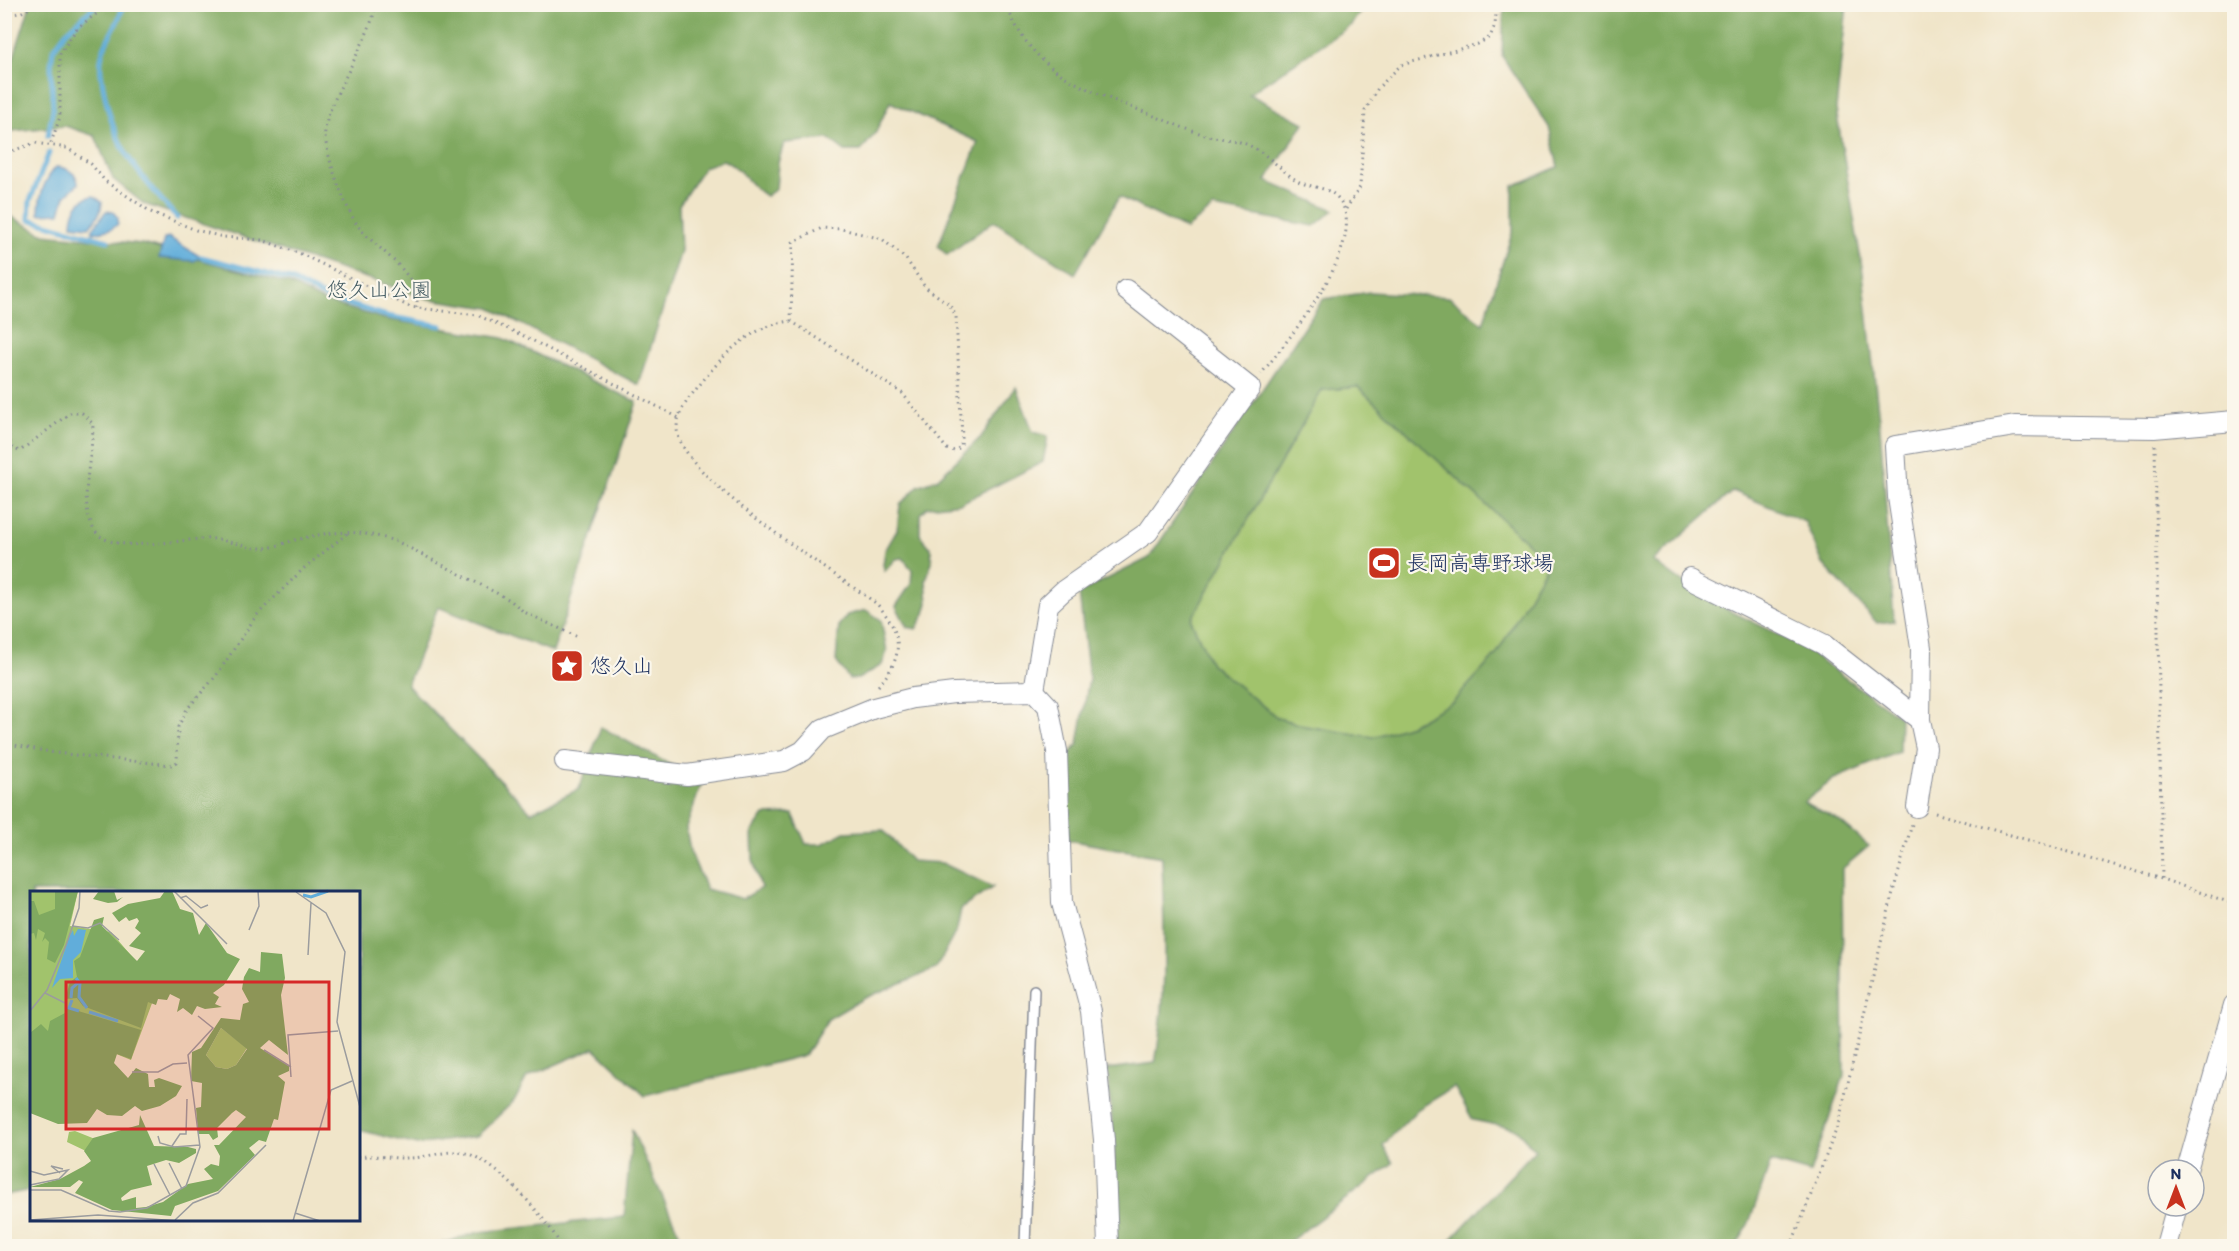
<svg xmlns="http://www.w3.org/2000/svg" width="2239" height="1251" font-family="Itim,'Klee One',sans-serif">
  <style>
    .green { fill: #a1c36c; stroke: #5e7965; stroke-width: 1.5 }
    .forest { fill: #80a960; stroke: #4e6c5f; stroke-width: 1.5; fill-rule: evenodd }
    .water { fill: #61adda; stroke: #3e6e9c; stroke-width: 1.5 }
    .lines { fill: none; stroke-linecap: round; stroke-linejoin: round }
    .stream { stroke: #61adda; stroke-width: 5 }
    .lane-casing { stroke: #868a94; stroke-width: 12 }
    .street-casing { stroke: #868a94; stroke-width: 22 }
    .path { stroke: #868a94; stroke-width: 3; stroke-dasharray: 1.5 4.5; stroke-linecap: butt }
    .lane { stroke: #fff; stroke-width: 9 }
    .street { stroke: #fff; stroke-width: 20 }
    .labels { text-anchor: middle; stroke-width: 4.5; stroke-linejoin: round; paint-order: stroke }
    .park-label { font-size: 21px; fill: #435b62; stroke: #fbf7ec }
    .poi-label { font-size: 21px; fill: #1b2f5e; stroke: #fbf7ec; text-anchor: start }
    .inset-river { fill: none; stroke: #61adda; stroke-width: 3 }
    .inset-road { fill: none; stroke: #9b9c9e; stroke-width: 1.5 }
    .view { fill: #d62828; fill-opacity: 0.15; stroke: #d62828; stroke-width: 3 }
    .inset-edge { fill: none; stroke: #1b2f5e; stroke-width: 3 }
  </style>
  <rect width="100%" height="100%" fill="#fbf7ec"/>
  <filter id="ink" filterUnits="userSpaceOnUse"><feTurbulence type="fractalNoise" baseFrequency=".0167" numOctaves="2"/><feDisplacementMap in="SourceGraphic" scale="12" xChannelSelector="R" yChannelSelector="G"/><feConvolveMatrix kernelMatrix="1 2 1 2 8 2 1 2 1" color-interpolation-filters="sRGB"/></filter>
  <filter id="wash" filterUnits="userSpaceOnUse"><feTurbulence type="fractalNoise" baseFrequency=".008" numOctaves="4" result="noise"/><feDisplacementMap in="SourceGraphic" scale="24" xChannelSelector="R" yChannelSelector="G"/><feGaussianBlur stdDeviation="1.35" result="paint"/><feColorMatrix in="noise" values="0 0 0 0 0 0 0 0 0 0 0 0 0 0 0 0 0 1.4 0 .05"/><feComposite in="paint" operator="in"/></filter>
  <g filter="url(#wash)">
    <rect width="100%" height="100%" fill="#f0e5c9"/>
    <polygon class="green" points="1358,387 1545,559 1546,567 1496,655 1453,702 1411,725 1373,737 1305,726 1278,718 1211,664 1191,620 1322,390"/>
    <g class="forest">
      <path d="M30 5V4L1365 5 1351 25 1249 94 1304 123 1266 181 1334 210 1314 226 1213 208 1186 229 1119 197 1075 274 994 221 947 255 938 246 978 142 890 102 876 132 861 151H845L829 139 784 143 778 163 776 189 766 196C746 184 745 170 723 160L704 167 679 205 681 251 639 385 490 308 429 299 144 204 113 179 95 136 65 126 12 131 5 134V85Z"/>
      <path d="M1504 5H1847L1836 109 1863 273 1881 438 1894 621 1877 623 1823 564 1805 522 1733 491 1653 561 1706 599 1796 643 1900 717 1899 752 1834 779 1804 802 1838 820 1869 846 1842 869 1844 1076 1810 1173 1771 1162 1747 1228 1736 1246H1445L1535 1150 1516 1129 1473 1120 1454 1087 1418 1109 1383 1145 1393 1163 1289 1242 1287 1246H1113L1114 1143 1107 1069 1155 1063C1168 994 1164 926 1162 857L1068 840 1066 758 1078 744 1089 679 1079 593 1149 558 1323 299 1370 292 1449 297 1483 324 1513 230V186L1558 167 1549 127 1502 56ZM1358 387 1545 559 1546 567 1496 655 1453 702 1411 725 1373 737 1305 726 1278 718 1211 664 1191 620 1322 390Z"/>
      <polygon points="4,213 44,234 142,244 290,284 323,301 385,319 503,338 637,402 553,652 438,607 407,685 531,812 579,789 601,727 702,782 686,828 690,851 706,889 743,899 761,888 753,860 752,832 764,815 793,814 806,844 822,844 845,832 883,830 912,861 942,863 993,887 961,909 957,929 936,969 864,998 828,1019 805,1055 645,1096 594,1048 527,1077 514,1101 477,1136 417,1145 359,1130 358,892 32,892 31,1190 5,1195"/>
      <polygon points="1016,387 1033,432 1048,436 1043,462 961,503 927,507 920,514 920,535 931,548 932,562 926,580 928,603 925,614 916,629 907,627 896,606 911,584 912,570 903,558 896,559 885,571 883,565 885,551 897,530 900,505 918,486 937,479 981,437"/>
      <polygon points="866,610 881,620 887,651 882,665 858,679 849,679 836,661 839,625 847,615"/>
      <polygon points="632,1130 685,1246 433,1246 479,1232 624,1217"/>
    </g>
    <g class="water">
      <path d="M56 167C65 167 78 173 78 184L65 196 60 213 39 214C39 196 43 181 56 167Z"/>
      <path d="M94 196 102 202C102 211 95 221 89 227L72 225C72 211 79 197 94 196Z"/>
      <polygon points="106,211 113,212 118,218 118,224 111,229 93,233 92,230"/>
      <polygon points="168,237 201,257 194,261 159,258 164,239"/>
    </g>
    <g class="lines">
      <g class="stream">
        <path d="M118 5 122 9C119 25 104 39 101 59 99 71 103 85 105 96 116 153 141 175 177 218"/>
        <polyline points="48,136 53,108 51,65 53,50 66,32 97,4"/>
        <polyline points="49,153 30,201 29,219 108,241"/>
        <polyline points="201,257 291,280 325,297 387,316 441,326"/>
      </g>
    </g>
  </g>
  <g filter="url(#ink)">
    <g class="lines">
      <defs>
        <polyline id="lane" points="1025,1246 1034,990"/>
        <g id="street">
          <polyline points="1690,578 1823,644 1920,720"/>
          <polyline points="1034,691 1048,605 1063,591 1148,532 1250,388 1126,290"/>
          <polyline points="565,761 687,775 784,761 803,751 823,729 874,708 913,698 954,693 1034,691 1048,706 1057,751 1062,903 1091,1011 1104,1140 1108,1246"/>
          <polyline points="1917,807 1926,748 1920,720 1921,648 1898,497 1895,446 2015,426 2154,428 2234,421"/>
          <polyline points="2187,1170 2234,1005"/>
          <polyline points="2166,1246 2177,1206"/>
        </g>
      </defs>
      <use href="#lane" class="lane-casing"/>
      <use href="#street" class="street-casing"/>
      <g class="path">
        <path d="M376 4C370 43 322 107 325 136 327 158 345 208 358 226 378 252 420 271 417 308"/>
        <path d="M1006 4C1030 67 1073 84 1131 107 1154 115 1176 126 1199 133 1214 139 1233 138 1248 145 1265 152 1280 169 1296 180 1308 188 1327 186 1337 197 1375 238 1287 341 1261 374"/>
        <polyline points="4,15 20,13 38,4"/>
        <polyline points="4,136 12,151 35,143 67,148 91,164 105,181 151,212 196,230 223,237 262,240 301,254 410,307 477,315 526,337 679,418"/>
        <polyline points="51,143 60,117 60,54 77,28 110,4"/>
        <polyline points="1346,209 1360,187 1365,111 1378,88 1401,65 1478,44 1490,37 1495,25 1497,4"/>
        <path d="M791 321 793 242 822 228 842 229 882 239 906 259 925 287 949 304 956 316 962 438 961 446 955 451 947 449 902 393 791 321C755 325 728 349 706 377 695 391 677 409 677 428 677 476 837 574 877 604 903 633 905 657 878 686"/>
        <path d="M4 406 9 439 13 449 20 451 70 413H82L93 424C93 456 78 498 93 528 109 559 186 536 215 539 230 541 245 548 260 548 271 549 284 543 295 540 335 530 358 529 398 542L510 600 524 612 578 637"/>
        <polyline points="2155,445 2162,879"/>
        <polyline points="4,743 55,753 172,765 177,762 178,727 187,709 216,676 256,616 303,569 349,532"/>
        <polyline points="1935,813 2162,879 2234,904"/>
        <path d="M358 1157C376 1154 391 1159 409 1158 425 1158 442 1151 459 1152 490 1153 548 1219 561 1246"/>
        <polyline points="1791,1246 1838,1125 1893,892 1912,824"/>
      </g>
      <use href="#lane" class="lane"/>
      <use href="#street" class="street"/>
    </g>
  </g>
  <defs>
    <symbol id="stadium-square" viewBox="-11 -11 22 22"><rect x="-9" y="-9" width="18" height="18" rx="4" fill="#c8321e" stroke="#fbf7ec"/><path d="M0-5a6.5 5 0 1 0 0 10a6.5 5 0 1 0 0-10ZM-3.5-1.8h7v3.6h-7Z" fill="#fff"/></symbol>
    <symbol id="sight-square" viewBox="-11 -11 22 22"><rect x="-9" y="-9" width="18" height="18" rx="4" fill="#c8321e" stroke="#fbf7ec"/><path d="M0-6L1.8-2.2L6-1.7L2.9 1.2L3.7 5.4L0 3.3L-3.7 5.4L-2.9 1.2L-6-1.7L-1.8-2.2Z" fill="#fff"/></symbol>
  </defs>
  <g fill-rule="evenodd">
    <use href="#stadium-square" x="1365" y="544" width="38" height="38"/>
    <use href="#sight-square" x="548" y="647" width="38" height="38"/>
  </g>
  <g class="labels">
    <g class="park-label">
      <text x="379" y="297">悠久山公園</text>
    </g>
    <g class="poi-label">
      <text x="1407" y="570">長岡高専野球場</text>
      <text x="590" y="673">悠久山</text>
    </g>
  </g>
  <g transform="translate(30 891)">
    <rect width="330" height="330" fill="#f0e5c9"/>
    <path d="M0 0H48L40 35 81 41 128 96 101 169 74 158 0 181ZM191 137 217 157 206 174 197 178 186 176 176 164ZM45 240 65 248 58 261 37 251 39 241Z" fill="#a1c36c"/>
    <path d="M11 0H48L34 54 25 72 17 68 19 51 15 47 12 51 15 42 8 38 6 49 4 42 0 43V10H4L9 24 25 18V1ZM69 0H84L87 9 93 6 87 11 78 12 63 8ZM135 0H142L150 18 163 22 169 44 176 32 197 62 210 68 194 94 183 102 189 106 185 113 192 116 175 118 167 115 162 124 153 117 147 121 150 108 140 103 137 109 128 108 126 114 118 111 111 137 53 115 47 107 35 108 40 91 47 86 44 70 50 66 64 29 74 26 72 35 107 70 115 60 99 55 111 42 105 37 109 30 107 27 99 30 96 26 89 31 82 22 98 13 130 7ZM231 61 252 63 255 87 251 104 258 164 239 149 230 157 259 175V180L248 185 255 191 248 229 244 228 236 251 229 249 219 257 225 264 188 300 145 315 141 325 82 319 45 302 53 291 49 289 40 296H0L30 288 54 275 61 270 54 260 63 247 109 234 110 224 124 255 158 256 166 258V262L149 272 136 269 117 275 122 294 101 299 91 307 92 310 106 306V317L116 316 133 311 158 293 183 288 174 278 181 273 189 275 190 265 184 254H189L216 226 206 219 202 222 187 237 188 246 183 249 179 243H168L166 217 171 216 172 192 161 190 162 161 171 157 191 127 210 129 213 113 219 111 212 98 214 86 219 77 230 81ZM191 137 217 158 206 174 197 178 186 176 176 164ZM35 116 111 139 101 168 87 163 84 172 98 187 106 177 118 183 119 196H125L124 189 129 187 152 195 146 205 130 215 112 220 105 215 92 225 77 224 67 218 57 232 28 233 0 222V142L11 133 18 140 20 130 35 122Z" fill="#80a960" fill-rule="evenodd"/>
    <path d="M48 38 56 39 51 61 43 69V87L30 88 22 97 40 44 43 39 44 45Z" fill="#61adda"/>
    <path class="inset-river" d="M273 4 281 6 298 0M50 92 49 106 57 117M41 107 42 97 49 91 46 87M42 109 39 117 49 120M59 121 88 130"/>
    <path class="inset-road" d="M144 0 197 53M266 0H291M266 1 296 22 315 61 307 131 330 216M150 7 156 5 171 17 178 14M42 35 58 37 70 32 89 49M219 39 229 15 228 0M278 64 281 12M15 102 35 112M0 120 17 99 36 54 49 17 50 0M234 159 261 176M102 181H128L143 173 157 172M261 186 258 144 308 140M128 245 130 252 144 256 170 254M142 255 150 243H156L157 208M139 272 152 298M124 273 140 304M0 280 14 284 38 279 29 288 0 294M30 282 21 275 33 278M0 299H31L79 320 90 321 117 317 156 295 170 256 158 164 183 137 168 125M265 322 290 330M0 329 68 324 148 330M145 329 163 312 188 302 236 254M263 330 301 199 322 190"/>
    <path class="view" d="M36 91H299V238H36Z"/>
    <rect width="330" height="330" class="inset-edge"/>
  </g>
  <rect width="2239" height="1251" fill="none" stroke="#fbf7ec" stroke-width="24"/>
  <g transform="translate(2176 1188)"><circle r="28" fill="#fbf7ec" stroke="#a1a7b3" stroke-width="1.5"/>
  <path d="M0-4.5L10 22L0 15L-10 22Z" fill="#c8321e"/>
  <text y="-9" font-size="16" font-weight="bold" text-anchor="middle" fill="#1b2f5e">N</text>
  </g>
</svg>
